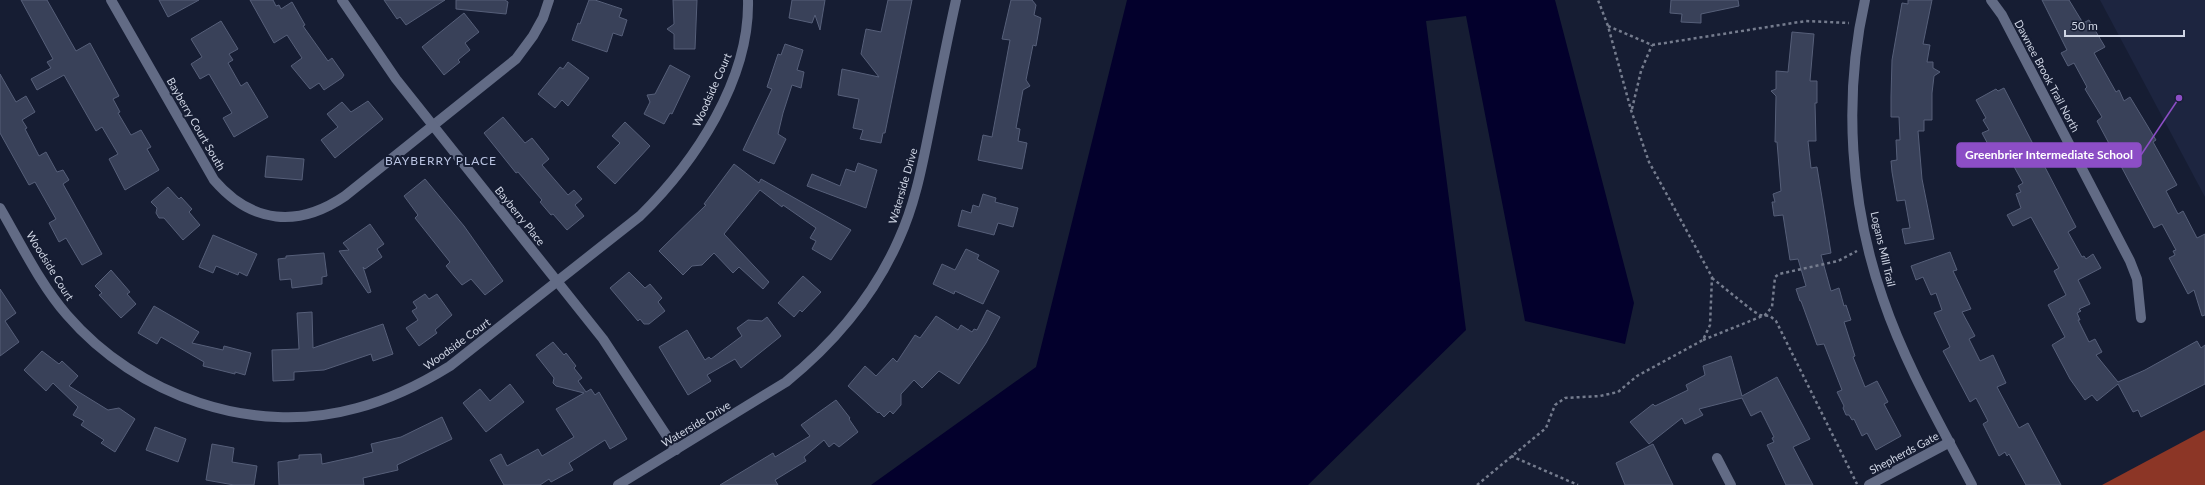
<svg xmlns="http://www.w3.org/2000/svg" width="2205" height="485" font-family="Lato,sans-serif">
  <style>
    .built { fill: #1d2540 }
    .forest { fill: #8c3626 }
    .water { fill: #03002c }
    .building { fill: #394159; stroke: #565f79 }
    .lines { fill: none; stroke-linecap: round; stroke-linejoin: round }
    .path { stroke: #757c8e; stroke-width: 2.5; stroke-dasharray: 3 3; stroke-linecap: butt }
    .minor { stroke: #626b85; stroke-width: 10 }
    .labels { text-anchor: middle; stroke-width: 4; stroke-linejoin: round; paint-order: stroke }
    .street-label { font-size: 11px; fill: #cfd5e4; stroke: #161d33 }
    .neighbourhood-label { font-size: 12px; letter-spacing: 1px; fill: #b9c3e1; stroke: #161d33 }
    .leader { fill: none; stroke: #8c4ec6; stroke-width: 1.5 }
    .callout-dot { fill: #8c4ec6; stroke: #161d33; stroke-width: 1.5 }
    .callout { fill: #8c4ec6; stroke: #8c4ec6; stroke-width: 1.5 }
    .callout-label { font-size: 12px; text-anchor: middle; font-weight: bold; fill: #fff }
  </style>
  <rect width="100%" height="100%" fill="#161d33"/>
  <polygon class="built" points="2100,0 2205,0 2205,197"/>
  <polygon class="forest" points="2205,430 2205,485 2102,485"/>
  <polygon class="water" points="1127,0 1555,0 1634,303 1625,344 1525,321 1466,16 1426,21 1466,330 1308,485 871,485 1036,367"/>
  <g class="building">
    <polygon points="21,0 47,0 76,51 90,43 119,96 113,99 120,112 118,113 131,135 141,130 151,147 147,149 159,170 125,190 109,159 118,154 102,127 96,131 64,75 37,90 31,79 51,68 47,62 53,59"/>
    <polygon points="159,0 199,0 168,17"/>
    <polygon points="250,0 273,0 276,6 279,5 281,9 292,2 305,25 303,26 328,61 332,58 344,75 342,78 324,90 319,83 310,89 291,66 302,58 287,35 274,43"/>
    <polygon points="384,0 445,0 406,25 400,17 397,19"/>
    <polygon points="456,0 505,0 508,2 506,14 456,9"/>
    <polygon points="589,0 595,0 622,9 619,17 627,20 622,36 613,33 607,52 572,40 578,23 580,24"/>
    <polygon points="673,0 697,0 695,49 674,49 674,34 667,29 674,24"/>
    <polygon points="792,0 825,0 820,30 815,15 812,23 789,18"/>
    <polygon points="888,0 912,0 885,133 883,133 881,143 860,139 863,130 853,128 859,99 838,95 842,69 879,77 861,54 866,29 881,32"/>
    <polygon points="1011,0 1032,0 1036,5 1034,15 1041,18 1036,46 1033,45 1026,80 1030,86 1023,90 1016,128 1020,129 1018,141 1027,143 1022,169 978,160 983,135 992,137 1010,40 1002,39"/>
    <polygon points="1671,0 1738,0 1739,6 1701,14 1701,23 1681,22 1682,14 1670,13"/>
    <polygon points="1908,0 1932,0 1923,44 1930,45 1927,62 1933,62 1933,68 1940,72 1934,76 1932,93 1932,120 1924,120 1924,131 1918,131 1922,179 1934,239 1905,244 1902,229 1910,228 1905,200 1897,201 1892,172 1891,161 1897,160 1896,140 1900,140 1899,117 1891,117 1891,97 1892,60 1902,3 1908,4"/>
    <polygon points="2042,0 2069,0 2083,23 2089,20 2105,47 2094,53 2116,92 2119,90 2124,101 2130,97 2156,140 2153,142 2177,185 2166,191 2178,214 2183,211 2197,238 2205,234 2205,315 2202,316 2194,290 2188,294 2169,258 2175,255 2173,251 2176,250 2162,224 2154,228 2097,121 2102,117 2085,89 2087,87 2074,63 2068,66 2061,53 2067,50"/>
    <polygon points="464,13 479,32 465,43 470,50 458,60 460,62 444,75 422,47"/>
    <polygon points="221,21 238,49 229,54 233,60 228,63 241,86 247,82 268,117 234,137 223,118 232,113 209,74 200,79 191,64 202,57 191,39"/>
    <polygon points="1792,32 1814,34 1810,81 1817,81 1817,103 1815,103 1816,141 1808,141 1811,168 1817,167 1831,253 1821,255 1831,291 1839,288 1844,306 1846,305 1851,320 1844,322 1855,356 1853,357 1865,387 1877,381 1888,402 1884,404 1901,436 1876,450 1867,433 1862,436 1854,419 1852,420 1849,415 1846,415 1843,408 1844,406 1837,392 1842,390 1824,344 1817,345 1801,301 1800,301 1796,289 1806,286 1798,259 1790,260 1783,215 1774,216 1772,202 1775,202 1773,194 1781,191 1777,142 1775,142 1776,96 1771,91 1776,89 1776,71 1788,72"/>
    <polygon points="785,44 803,50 797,70 804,72 801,88 792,85 783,113 778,134 786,139 774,164 743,150 772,89 767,87 778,54 781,55"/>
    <polygon points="568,62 589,78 568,106 562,100 555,108 538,94 560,67 563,69"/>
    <polygon points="670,65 690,76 672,114 670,113 664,124 644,114 650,102 647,95 655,94"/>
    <polygon points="0,74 16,102 26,96 35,112 22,120 27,128 25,129 39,156 46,152 57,172 63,170 69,180 63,184 102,254 82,265 66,238 59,242 49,223 56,219 35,182 29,185 0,133"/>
    <polygon points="2004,88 2076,227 2068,232 2082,257 2084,256 2086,259 2093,254 2101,268 2078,280 2090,304 2079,309 2081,311 2077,313 2080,320 2078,320 2089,342 2095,339 2102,352 2096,355 2118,382 2145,370 2197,341 2201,348 2205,345 2205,384 2141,417 2138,410 2133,412 2118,384 2097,401 2092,395 2085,400 2070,379 2052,345 2065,337 2048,305 2066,295 2054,271 2059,268 2031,217 2013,226 2007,215 2021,208 2016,194 2021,192 2018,186 2023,183 2011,161 2005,164 1996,148 1991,150 1982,133 1989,130 1983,120 1986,118 1976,100 1996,89 1998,91"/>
    <polygon points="368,101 383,119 335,158 321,140 338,127 327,114 342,102 351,112"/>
    <polygon points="503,117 525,143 532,138 549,159 542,165 568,195 574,190 582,199 575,205 584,216 567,230 553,214 551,215 540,202 542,200 518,172 516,173 484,133"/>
    <polygon points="625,122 650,146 615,184 597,167 620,143 612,136"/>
    <polygon points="267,156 304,159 302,180 265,177"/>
    <polygon points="858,163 877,170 866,208 807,186 812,174 840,186 846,169 855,172"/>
    <polygon points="734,164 759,183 761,179 851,230 831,260 812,249 816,241 810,238 816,228 783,205 782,207 760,190 724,234 769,282 763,289 739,267 733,273 714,253 702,265 692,266 683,275 659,251 706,205 704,204"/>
    <polygon points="425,179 464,226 503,281 485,295 471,279 462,285 455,277 446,266 450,262 415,218 418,215 404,196"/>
    <polygon points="168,187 179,199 181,197 192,209 189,212 200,225 183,240 164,218 159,218 156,213 157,208 151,202"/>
    <polygon points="983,194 996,198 995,202 1018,208 1013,227 998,223 994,235 958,226 962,210 971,213 973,205 979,207"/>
    <polygon points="370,224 384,244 377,249 382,257 365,269 363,267 371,292 368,293 339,251 349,250 343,243"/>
    <polygon points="213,235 257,254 247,276 239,272 238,275 216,266 213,273 199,267"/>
    <polygon points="966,249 979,255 977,259 999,271 983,304 955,291 954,294 933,284 942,264 955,270"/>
    <polygon points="1950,252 1957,270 1953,271 1971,309 1962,312 1975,336 1969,339 1980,361 1993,355 2006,383 1997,387 2019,428 2028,423 2061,485 2026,485 2009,454 2007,456 2005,452 1999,456 1983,424 1988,421 1976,398 1970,402 1943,351 1950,347 1934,313 1942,310 1936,293 1931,295 1923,277 1916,280 1911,266"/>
    <polygon points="324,253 327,276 322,277 322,284 292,288 291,279 280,280 278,259 286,258 286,256"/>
    <polygon points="111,270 130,292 127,294 136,304 121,318 99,295 102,293 95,286"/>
    <polygon points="629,272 645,288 650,284 662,298 658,302 665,311 649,324 644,324 640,319 638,321 610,288"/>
    <polygon points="803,276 821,292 802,312 800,310 794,317 778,303"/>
    <polygon points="0,289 16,313 5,321 19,342 0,356"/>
    <polygon points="425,294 429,299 437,294 452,315 435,330 437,333 419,346 406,328 418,320 412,311 417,308 413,302"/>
    <polygon points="154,306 199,332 192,343 223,350 224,346 251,353 245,375 235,372 235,374 203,366 204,362 161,337 157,344 138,333"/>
    <polygon points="987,310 1000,317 986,343 959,384 939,371 922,388 914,380 901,394 901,405 893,414 890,411 884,417 879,412 878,413 848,386 865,366 876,376 893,358 897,362 915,335 920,338 936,316 958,330 961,325 972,332 974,329 977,330"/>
    <polygon points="312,312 313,348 383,324 393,354 373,361 371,354 324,370 294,372 294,380 273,381 272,350 299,349 297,313"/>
    <polygon points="767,317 781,336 741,368 735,359 707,375 711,381 688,395 659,347 687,330 705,360 709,357 711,359 742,336 737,328 748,320 762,321"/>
    <polygon points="553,342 564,355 566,353 576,366 574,368 582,378 578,381 586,392 591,389 595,395 599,392 627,439 610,449 605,440 569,463 573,470 551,482 549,479 540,485 504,485 490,460 501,454 507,466 538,449 542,456 574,437 556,409 584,393 556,386 553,383 554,378 536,355"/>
    <polygon points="42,351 59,364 62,361 78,376 69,386 108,410 119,408 135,419 115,452 101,443 104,440 81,425 84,421 73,415 78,407 53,383 46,391 24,370"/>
    <polygon points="1731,356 1742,396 1777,377 1810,439 1793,447 1813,485 1786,485 1767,445 1774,442 1772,438 1774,437 1761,411 1751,416 1742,398 1699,409 1703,415 1685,424 1682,418 1649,444 1630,422 1653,404 1655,406 1688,390 1686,385 1705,375 1703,366"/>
    <polygon points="510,384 524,402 486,432 463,403 480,389 490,401"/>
    <polygon points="836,400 850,418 849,419 858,432 839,447 834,443 829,447 824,440 804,457 806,461 775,480 778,485 720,485 773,453 775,457 810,436 801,425"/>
    <polygon points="442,417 452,439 397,465 398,470 363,478 364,485 279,485 278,462 299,459 299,455 321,454 322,464 354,457 373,452 371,444 401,437"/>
    <polygon points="155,427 186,439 178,462 146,450"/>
    <polygon points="212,444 234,448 232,462 257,466 254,485 234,485 206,480"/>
    <polygon points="1653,444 1673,485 1625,485 1616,463"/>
  </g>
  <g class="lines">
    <g class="path">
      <polyline points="1608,26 1652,45 1806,21 1849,23"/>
      <polyline points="1632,109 1641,71 1652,45"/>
      <polyline points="1712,278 1753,311 1760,315 1770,316 1776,321 1857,484"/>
      <polyline points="1703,340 1765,315 1772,307 1775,277 1779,274 1838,261 1857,251"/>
      <polyline points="1511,456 1578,485"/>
      <polyline points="1477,485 1546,428 1555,405 1565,398 1600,396 1618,392 1637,376 1703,340 1710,325 1712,277 1649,162 1631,110 1608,26 1598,0"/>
    </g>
    <g class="minor">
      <path d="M111 0 214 180C252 224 298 228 345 196L516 59 533 36 543 18 549 0"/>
      <polyline points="342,0 396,79 603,339 676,450"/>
      <path d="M1865 0C1843 97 1850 205 1883 299 1905 364 1940 424 1972 485"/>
      <polyline points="1991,0 2002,15 2130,261 2137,279 2141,318"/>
      <path d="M0 208C21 244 40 284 67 315 137 396 253 437 357 408 391 399 421 384 450 366L640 216C695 162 750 80 748 0"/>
      <polyline points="1717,458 1731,485"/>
      <path d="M618 485 786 382C834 343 874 296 899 239 916 202 923 161 931 122 939 81 947 41 956 0"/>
      <polyline points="1869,485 1950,442"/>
    </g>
  </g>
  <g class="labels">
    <g class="street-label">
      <text transform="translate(2047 76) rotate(62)" y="4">Dawnee Brook Trail North</text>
      <text transform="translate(712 90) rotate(-66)" y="4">Woodside Court</text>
      <text transform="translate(196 124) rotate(60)" y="4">Bayberry Court South</text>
      <text transform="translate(903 186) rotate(-74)" y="4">Waterside Drive</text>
      <text transform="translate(520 216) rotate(51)" y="4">Bayberry Place</text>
      <text transform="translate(1883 249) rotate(77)" y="4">Logans Mill Trail</text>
      <text transform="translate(50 266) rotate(58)" y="4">Woodside Court</text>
      <text transform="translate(457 344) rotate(-36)" y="4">Woodside Court</text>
      <text transform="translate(696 424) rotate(-31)" y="4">Waterside Drive</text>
      <text transform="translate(1904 453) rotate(-28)" y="4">Shepherds Gate</text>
    </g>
    <g class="neighbourhood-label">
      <text x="441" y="165">BAYBERRY PLACE</text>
    </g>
  </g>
  <path class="leader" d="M2179 98L2141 155"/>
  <circle class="callout-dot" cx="2179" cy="98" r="4"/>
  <rect class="callout" x="1957" y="143" width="184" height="24" rx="4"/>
  <g class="callout-label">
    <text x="2049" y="159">Greenbrier Intermediate School</text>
  </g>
  <path d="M2065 30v6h119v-6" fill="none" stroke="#cfd5e4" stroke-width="2"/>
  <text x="2071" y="30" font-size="12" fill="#cfd5e4" stroke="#161d33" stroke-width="3" paint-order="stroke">50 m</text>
</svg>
